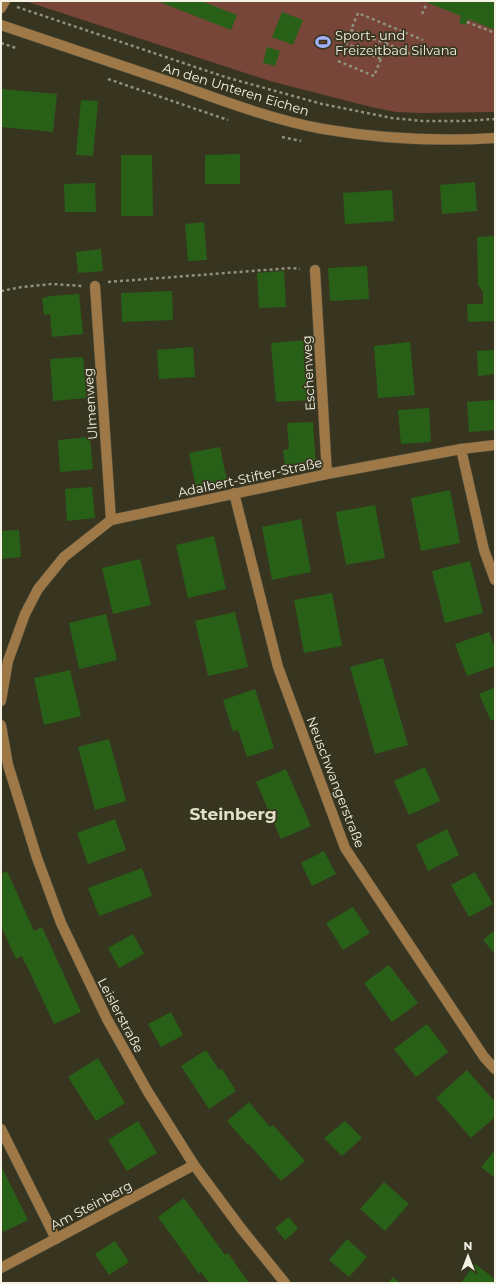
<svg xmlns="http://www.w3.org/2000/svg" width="496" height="1284" font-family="Montserrat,sans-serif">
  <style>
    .green { fill: #774638 }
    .building { fill: #296017 }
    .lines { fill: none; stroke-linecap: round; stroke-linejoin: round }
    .minor-casing { stroke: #555340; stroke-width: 11 }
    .path { stroke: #91907f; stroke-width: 2.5; stroke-dasharray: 3 3; stroke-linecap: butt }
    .minor { stroke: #9f7848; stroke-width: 10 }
    .labels { text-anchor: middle; stroke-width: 3.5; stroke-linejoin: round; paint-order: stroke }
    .poi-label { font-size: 13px; fill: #f3f2e5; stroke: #373520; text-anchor: start }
    .street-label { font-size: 13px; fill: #f3f2e5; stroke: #373520 }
    .district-label { font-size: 17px; font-weight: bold; fill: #e1e0c6; stroke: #373520 }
  </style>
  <rect width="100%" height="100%" fill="#373520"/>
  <polygon class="green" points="25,1 495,1 495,112 421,113 396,112 371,107 270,81"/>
  <g class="building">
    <polygon points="157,1 201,1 237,15 231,30"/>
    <polygon points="423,1 495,1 495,30 468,19 465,25 459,23 461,16"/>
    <polygon points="282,12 303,20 293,45 272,37"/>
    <polygon points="267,47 280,51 275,66 263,63"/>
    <polygon points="2,89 57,94 53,132 1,127"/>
    <polygon points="81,100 98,101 93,156 76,155"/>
    <polygon points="240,154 240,184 205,184 205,155"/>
    <polygon points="121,155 152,155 153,216 121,216"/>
    <polygon points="475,182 477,211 442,214 440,185"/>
    <polygon points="95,183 96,212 65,212 64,184"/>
    <polygon points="392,190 394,221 345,224 343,193"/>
    <polygon points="204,222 207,260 188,261 185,224"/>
    <polygon points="495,236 495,321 468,322 467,304 483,304 483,292 478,285 477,237"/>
    <polygon points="101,249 103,271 78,273 76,252"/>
    <polygon points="367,266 369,299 330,301 328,268"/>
    <polygon points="284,271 286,307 259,308 257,273"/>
    <polygon points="172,291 173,320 122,322 121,293"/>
    <polygon points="79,294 83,334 52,337 50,314 44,315 42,298 49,297 49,296"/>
    <polygon points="306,340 311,400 276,402 271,343"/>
    <polygon points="410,342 415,395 378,398 374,346"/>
    <polygon points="193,347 195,377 159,379 157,350"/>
    <polygon points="495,350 495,374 478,376 477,351"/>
    <polygon points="83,357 87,398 53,401 50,359"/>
    <polygon points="495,400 495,430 469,432 467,402"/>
    <polygon points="429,408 431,442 401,444 398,410"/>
    <polygon points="313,422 316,467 291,469 291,466 285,466 283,450 289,449 287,423"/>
    <polygon points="90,437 93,469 60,472 58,440"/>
    <polygon points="220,447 227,481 196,488 189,453"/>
    <polygon points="92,487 95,518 67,521 65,489"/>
    <polygon points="450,490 460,543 421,551 411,498"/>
    <polygon points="375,505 385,558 346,565 336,512"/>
    <polygon points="301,519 311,572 272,580 262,527"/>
    <polygon points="19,530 21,557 1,559 1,531"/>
    <polygon points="214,536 226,589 188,598 176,545"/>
    <polygon points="140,559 151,605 113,614 102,568"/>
    <polygon points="470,561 483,613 445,623 432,571"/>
    <polygon points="332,593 342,646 304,653 294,600"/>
    <polygon points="235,612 248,667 208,676 195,621"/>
    <polygon points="106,614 117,660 79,669 69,623"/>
    <polygon points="489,632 495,648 495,666 467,676 455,644"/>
    <polygon points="383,658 408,745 375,754 350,667"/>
    <polygon points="70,670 81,716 44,725 34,678"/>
    <polygon points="495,687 495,719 491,721 479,694"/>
    <polygon points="255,689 274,748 247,757 238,730 233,732 223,700"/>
    <polygon points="109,739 126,801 95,810 78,747"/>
    <polygon points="425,767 440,801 409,815 394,781"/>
    <polygon points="286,769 311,826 281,839 256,782"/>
    <polygon points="115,819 126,850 88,864 77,833"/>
    <polygon points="447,829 459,855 428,871 416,845"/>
    <polygon points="324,851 336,874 312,886 301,863"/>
    <polygon points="142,868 152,896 99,916 88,888"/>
    <polygon points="7,871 34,931 42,927 81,1012 54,1024 26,964 25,964 22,956 16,959 1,926 1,874"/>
    <polygon points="475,872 493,904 469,917 451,885"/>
    <polygon points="353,907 370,933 343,950 326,923"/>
    <polygon points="495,930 495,954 483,940"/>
    <polygon points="133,934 144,954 119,968 108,948"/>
    <polygon points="389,965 418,1003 392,1022 364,983"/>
    <polygon points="171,1012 183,1035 161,1047 148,1024"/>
    <polygon points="427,1024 448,1052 416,1077 394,1049"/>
    <polygon points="206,1050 219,1070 222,1069 236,1091 209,1109 181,1066"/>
    <polygon points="98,1058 125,1103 96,1121 68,1077"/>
    <polygon points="467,1070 495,1102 495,1117 471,1138 436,1098"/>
    <polygon points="249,1102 270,1127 273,1125 305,1161 281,1181 249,1144 248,1145 227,1121"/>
    <polygon points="138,1121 157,1153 127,1171 108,1140"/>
    <polygon points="345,1121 362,1138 342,1156 324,1138"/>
    <polygon points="495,1150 495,1178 481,1167"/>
    <polygon points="1,1166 28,1220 3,1232 1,1227"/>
    <polygon points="384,1182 409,1204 385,1231 360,1209"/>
    <polygon points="184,1198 225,1255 228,1253 249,1283 209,1283 201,1272 199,1274 158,1217"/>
    <polygon points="289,1217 298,1229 285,1240 275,1228"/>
    <polygon points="347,1239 367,1257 349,1277 329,1260"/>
    <polygon points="115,1241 129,1262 109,1275 95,1254"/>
    <polygon points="475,1264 495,1279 495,1283 461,1283"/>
    <polygon points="393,1277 400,1283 388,1283"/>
  </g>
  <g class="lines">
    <defs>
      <g id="minor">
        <polyline points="1,8 5,1"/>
        <path d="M1 25C60 45 119 65 179 85 226 102 274 120 323 129 382 139 435 142 495 138"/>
        <polyline points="315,270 327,474"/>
        <polyline points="95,286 111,520"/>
        <polyline points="461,449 484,550 495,580"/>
        <polyline points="234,493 278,667 345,848 484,1057 495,1069"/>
        <polyline points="1,701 8,661 25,614 38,589 64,557 111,520 327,474 461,449 495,445"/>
        <polyline points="1,725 8,765 37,858 61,923 107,1019 148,1092 194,1165 240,1227 285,1283"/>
        <polyline points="1,1129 56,1239"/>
        <polyline points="1,1268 194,1165"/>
      </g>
    </defs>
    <use href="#minor" class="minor-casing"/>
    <g class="path">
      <polyline points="17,7 225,77 322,104 392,118 423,121 464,121 495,119"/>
      <polyline points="422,14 427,3"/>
      <polyline points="467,22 495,33"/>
      <polyline points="1,43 16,48"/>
      <polyline points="345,43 381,59"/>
      <polyline points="387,44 351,30 358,13 423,40"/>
      <polyline points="338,61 374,76 387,44 416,56"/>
      <polyline points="108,79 228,120"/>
      <polyline points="282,137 301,141"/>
      <polyline points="108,282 291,268 300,269"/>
      <polyline points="1,291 22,287 52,284 82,286"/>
    </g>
    <use href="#minor" class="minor"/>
  </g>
  <defs>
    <symbol id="stadium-bare" viewBox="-9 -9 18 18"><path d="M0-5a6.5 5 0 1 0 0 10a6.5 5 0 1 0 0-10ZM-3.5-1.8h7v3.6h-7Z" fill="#a4b2fc" stroke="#373520" stroke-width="2.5" paint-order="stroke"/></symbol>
  </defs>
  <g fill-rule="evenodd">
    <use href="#stadium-bare" x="312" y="31" width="22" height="22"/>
  </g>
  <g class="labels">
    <g class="poi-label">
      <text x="335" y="40">Sport- und<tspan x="335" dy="15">Freizeitbad Silvana</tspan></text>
    </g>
    <g class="street-label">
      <text transform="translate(236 89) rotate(17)" y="5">An den Unteren Eichen</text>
      <text transform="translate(308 373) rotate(-93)" y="5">Eschenweg</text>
      <text transform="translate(90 404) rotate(-94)" y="5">Ulmenweg</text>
      <text transform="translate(250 477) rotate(-12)" y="5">Adalbert-Stifter-Straße</text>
      <text transform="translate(336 782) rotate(69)" y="5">Neuschwangerstraße</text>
      <text transform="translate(121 1015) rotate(62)" y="5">Leislerstraße</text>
      <text transform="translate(91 1205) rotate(-28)" y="5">Am Steinberg</text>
    </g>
    <g class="district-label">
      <text x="233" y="820">Steinberg</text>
    </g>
  </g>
  <rect width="496" height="1284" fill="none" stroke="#f3f2e5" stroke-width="4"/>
  <g transform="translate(468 1256)" stroke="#373520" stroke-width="3" paint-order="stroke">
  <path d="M0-3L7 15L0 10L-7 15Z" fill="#f3f2e5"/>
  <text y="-6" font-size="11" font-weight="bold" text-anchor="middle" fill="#f3f2e5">N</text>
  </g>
</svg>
